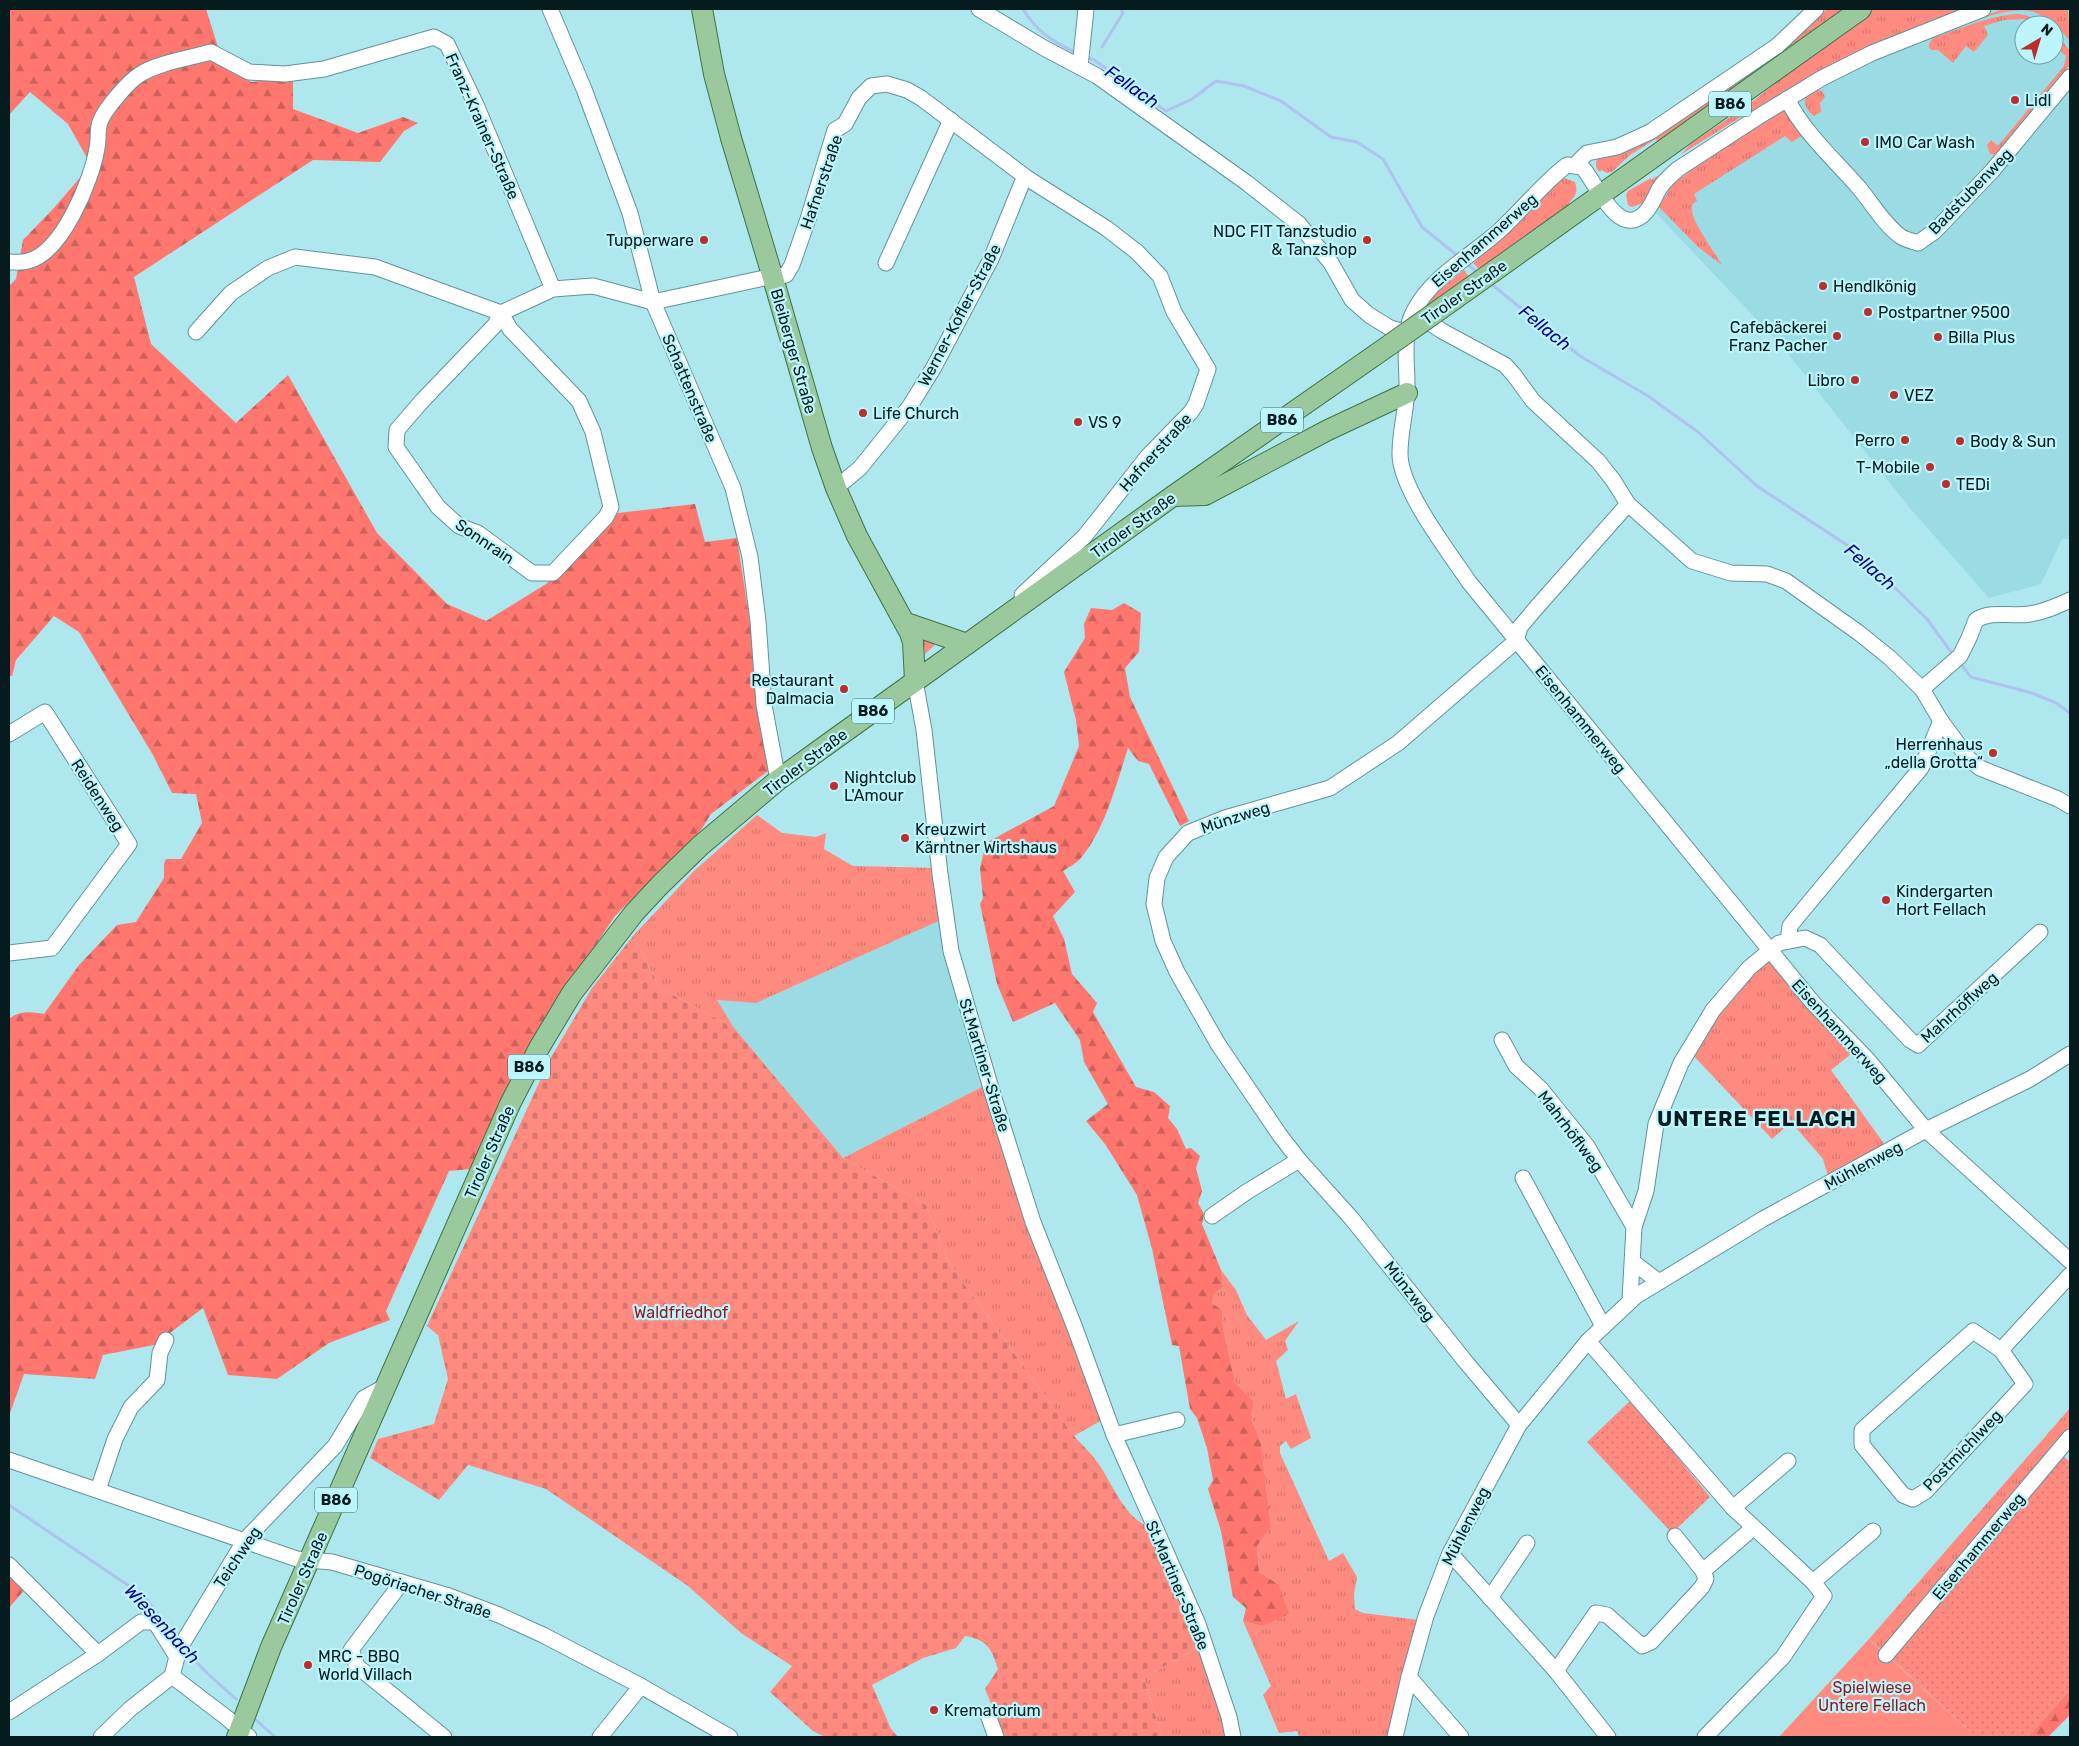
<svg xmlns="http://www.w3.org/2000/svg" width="2079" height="1746" font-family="Rubik,sans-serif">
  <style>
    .built { fill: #9bdce4; fill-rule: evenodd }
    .grass { fill: url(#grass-tufts) }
    .forest { fill: url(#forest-firs) }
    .cemetery { fill: url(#cemetery-stones) }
    .park { fill: #fe8a80 }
    .garden { fill: url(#garden-dots) }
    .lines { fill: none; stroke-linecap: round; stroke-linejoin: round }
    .stream { stroke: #afc3f0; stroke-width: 3 }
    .minor-casing { stroke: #5f949b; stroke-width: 17 }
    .major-casing { stroke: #3a7547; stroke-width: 22 }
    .minor { stroke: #fff; stroke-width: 15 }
    .major { stroke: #9ac99e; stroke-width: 20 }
    .major-bridge-casing { stroke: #3a7547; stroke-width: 22; stroke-linecap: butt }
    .major-bridge { stroke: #9ac99e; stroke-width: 20 }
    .poi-dot { fill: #bc2d2e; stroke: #bcf5fc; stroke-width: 2 }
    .labels { text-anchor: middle; stroke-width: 4.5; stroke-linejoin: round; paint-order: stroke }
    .shield { fill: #bcf5fc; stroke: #3c5c61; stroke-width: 1 }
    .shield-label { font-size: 15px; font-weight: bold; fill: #051b1e }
    .poi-label { font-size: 16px; fill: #051b1e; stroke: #bcf5fc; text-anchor: start }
    .street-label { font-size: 16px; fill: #051b1e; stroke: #bcf5fc }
    .park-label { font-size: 16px; fill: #93161b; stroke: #bcf5fc }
    .water-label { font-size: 18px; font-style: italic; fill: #06028c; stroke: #bcf5fc }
    .district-label { font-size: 21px; font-weight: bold; letter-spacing: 1px; fill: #051b1e; stroke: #bcf5fc }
  </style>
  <defs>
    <pattern id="grass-tufts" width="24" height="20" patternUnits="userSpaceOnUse" patternTransform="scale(1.25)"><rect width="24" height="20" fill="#fe8a80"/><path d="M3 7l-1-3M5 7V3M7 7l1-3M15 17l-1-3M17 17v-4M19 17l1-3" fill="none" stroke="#d8766e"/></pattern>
    <pattern id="forest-firs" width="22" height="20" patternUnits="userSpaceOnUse" patternTransform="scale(1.25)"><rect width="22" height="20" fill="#ff776e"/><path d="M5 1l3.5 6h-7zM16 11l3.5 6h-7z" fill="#cc615a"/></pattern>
    <pattern id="cemetery-stones" width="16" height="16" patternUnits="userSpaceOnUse" patternTransform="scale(1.25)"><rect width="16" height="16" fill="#fe8a80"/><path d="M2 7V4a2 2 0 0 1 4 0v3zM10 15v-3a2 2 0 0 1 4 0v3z" fill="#d8766e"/></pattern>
    <pattern id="garden-dots" width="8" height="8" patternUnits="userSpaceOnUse" patternTransform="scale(1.25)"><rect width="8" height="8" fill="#fe8a80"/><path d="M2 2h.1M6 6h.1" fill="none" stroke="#d8766e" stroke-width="1.8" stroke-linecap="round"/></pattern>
  </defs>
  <rect width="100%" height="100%" fill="#afe7ee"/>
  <g class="built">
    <path d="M1996 9H2070V539H2062L2041 584 1989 598 1908 506 1782 346 1654 211 1663 193 1677 176 1839 75ZM2024 25H2054V55H2024Z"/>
    <polygon points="943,919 982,1087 843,1158 734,1028 716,1000 756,1003"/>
  </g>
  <g class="grass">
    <path d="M1827 9H1849L1679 129 1657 141 1656 139 1630 155 1612 172 1607 173 1601 170 1600 172C1595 167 1595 164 1598 157L1635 147 1656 136 1777 54Z"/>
    <polygon points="1870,9 1962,9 1961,11 1755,112 1749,112 1680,155 1691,144 1756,99 1826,41"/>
    <path d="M2004 9H2068L2070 41C2060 29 2049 18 2034 12 2010 4 1964 25 1940 34L1969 21Z"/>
    <path d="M2019 14 2029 16 2046 25H2026L2025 19 2004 20 1984 26 1988 35 1974 52 1966 46 1953 63 1938 50H1932L1929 48V44L1933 38C1960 29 1990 15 2019 14Z"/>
    <polygon points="2054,31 2070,51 2070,65 2009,137 1998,155 1990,154 1987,145 1991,140 1998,146 2064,66 2066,56 2054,46"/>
    <path d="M1817 89 1823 92 1825 97 1820 103 1821 112 1814 116C1807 111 1803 104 1806 95Z"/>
    <path d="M1782 110H1787L1803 135 1792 142 1785 136 1694 194 1697 201C1694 203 1692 204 1692 207 1689 218 1716 254 1722 265L1698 247 1659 207 1672 185 1694 168 1692 165Z"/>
    <polygon points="1672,167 1655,184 1643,203 1632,207 1628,205 1626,195 1628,191 1651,178 1651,180"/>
    <path d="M1564 178 1575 182C1578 192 1576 196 1569 203V207L1480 270 1473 263 1508 233 1559 180Z"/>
    <polygon points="1464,270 1469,277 1428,307 1428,303 1435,293"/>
    <polygon points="923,639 937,640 934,646 925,654"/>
    <polygon points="757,815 782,833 816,837 826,833 824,849 853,866 937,868 943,919 756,1003 717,1000 734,1028 660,988 633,936 694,871"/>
    <polygon points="1770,955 1855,1051 1831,1070 1888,1149 1830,1183 1823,1159 1791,1122 1772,1139 1690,1052 1715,1012"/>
    <polygon points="982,1087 1102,1420 1074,1436 949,1263 926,1205 843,1158"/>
    <polygon points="1221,1270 1236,1290 1247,1315 1266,1340 1299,1321 1285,1341 1288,1350 1276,1361 1286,1399 1296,1394 1311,1438 1291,1449 1286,1441 1280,1446 1280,1453 1329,1561 1343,1553 1357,1577 1354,1594 1355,1609 1363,1613 1419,1620 1391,1737 1299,1737 1297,1731 1279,1733 1263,1695 1271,1686 1243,1621 1262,1626 1278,1584 1259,1572 1257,1546 1271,1527 1261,1443 1251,1418 1254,1401 1235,1383 1223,1328 1222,1310 1212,1303 1214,1294 1223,1287"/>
    <polygon points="2070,1408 2070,1441 1886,1654 1869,1639"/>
    <polygon points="1200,1646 1230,1737 1162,1737 1144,1678"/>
  </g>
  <g class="forest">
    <path d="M9 9H206L222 60 251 82 293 77V109L358 133 403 117 418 123 404 131 380 162 313 160 134 277 151 344 236 423 288 375 377 533 447 604 486 621 546 584 618 513 695 504 705 542 737 538 772 768 711 814 701 830 615 916 552 1010 498 1106 471 1169 449 1171 386 1311 390 1320 329 1343 277 1379 228 1375 203 1308 154 1345 103 1355 95 1379 24 1374 9 1416V1019C20 1010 31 1012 44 1014L79 965 117 925 136 922 164 878V864L166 859H181L202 823 196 794 172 793 153 755 79 632 54 616 16 660 12 676H9V286L16 279 23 240 53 209 91 165 68 124 30 92 9 115Z"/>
    <path d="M1124 603 1141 613 1139 652 1125 668 1130 697 1189 821 1180 826 1149 764 1138 761 1128 748C1116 785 1106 827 1081 858 1077 863 1069 867 1063 871L1075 892 1053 916 1064 939 1072 974 1097 1003 1093 1012 1136 1087 1154 1092 1170 1106 1168 1118 1177 1129 1186 1149 1191 1148 1200 1156 1196 1168 1202 1191 1198 1203 1204 1214 1202 1224 1221 1270 1223 1287 1214 1294 1212 1303 1222 1310 1223 1328 1235 1383 1254 1401 1251 1418 1261 1443 1271 1527 1257 1546 1259 1572 1278 1584 1289 1614 1262 1626 1243 1621 1246 1608 1233 1597 1221 1531 1208 1489 1213 1480 1207 1448 1197 1418 1190 1409 1179 1346 1172 1345 1152 1249 1137 1195 1105 1144 1086 1121 1108 1104 1084 1062 1080 1040 1055 1003 1013 1022 997 984 980 904 983 898 980 868 986 843 1054 806 1079 746 1076 720 1064 672 1085 638 1084 624 1091 608 1112 610Z"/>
    <polygon points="9,1568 26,1588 9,1608"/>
    <polygon points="2070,1690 2070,1715 2048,1737 2028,1737"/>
  </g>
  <path class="cemetery" d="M633 936 660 988 734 1028 843 1158 926 1205 949 1263 1074 1436C1082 1445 1091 1453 1098 1463 1111 1481 1126 1521 1149 1526L1200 1646 1144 1678 1162 1737H1005L985 1689 998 1669C991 1648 988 1640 965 1636L956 1648 923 1658 872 1685 891 1729 898 1737H825L813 1731 770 1692 792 1666 741 1633 688 1586 546 1489 468 1465 439 1500 370 1458 378 1439 434 1424 448 1379 438 1335 427 1326 550 1059 592 988Z"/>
  <polygon class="park" points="1869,1639 1976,1737 1779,1737"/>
  <g class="garden">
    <polygon points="1631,1400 1710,1497 1672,1533 1587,1442"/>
    <polygon points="2061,1454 2070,1462 2070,1690 2028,1737 1976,1737 1886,1654"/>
  </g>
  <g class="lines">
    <g class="stream">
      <path d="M1023 9C1037 32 1053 42 1077 53"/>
      <polyline points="1102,47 1123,13 1121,9"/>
      <polyline points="1085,56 1094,60 1166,111 1192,99 1216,81 1244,86 1281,101 1331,137 1357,142 1383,159 1422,227 1459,257"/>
      <polyline points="1465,262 1478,273"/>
      <polyline points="1490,283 1580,356 1648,396 1698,432 1757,486 1859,553 1927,619 1954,656"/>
      <polyline points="1960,663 1971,677 2032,693 2056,703 2070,713"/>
      <polyline points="9,1505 135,1590 147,1600 160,1617"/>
      <polyline points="165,1624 178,1641"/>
      <polyline points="185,1650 207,1673 236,1699"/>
      <polyline points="256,1720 275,1737"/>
    </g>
    <defs>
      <g id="minor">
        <polyline points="550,9 584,89 630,213 653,302 733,488 750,557 758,621 764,705 778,780"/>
        <polyline points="979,9 1044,48 1097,76 1247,183 1299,224 1331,263 1352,300 1369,315 1390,328 1406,332"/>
        <path d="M1983 9 1872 53 1822 78 1761 115 1678 169C1671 175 1664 181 1659 189 1655 197 1651 207 1645 213 1618 241 1595 180 1582 167L1567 165C1542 184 1522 210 1499 231 1470 257 1432 276 1414 311 1402 333 1407 360 1407 385 1407 408 1400 430 1400 453 1399 488 1449 552 1469 582L1814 1004 1868 1060 1926 1130 2070 1261"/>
        <polyline points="1080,67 1086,9"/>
        <path d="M1787 99C1805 134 1835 160 1860 189 1873 205 1884 224 1900 236 1905 240 1913 241 1918 243L1935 231 1992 171 2070 77"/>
        <polyline points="1575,165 1587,153 1617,147 1650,132 1777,46 1816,9"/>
        <path d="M9 262C15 262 22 263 28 261 62 253 92 180 97 148 99 140 97 130 100 122 104 110 128 82 139 75 157 63 190 58 211 52L249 72 285 74 324 69 434 37 447 44 477 107 553 289"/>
        <polyline points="886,263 951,120"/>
        <polygon points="501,313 510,329 579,401 593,432 611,507 606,517 553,573 532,573 478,533 459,526 438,507 396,447 397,430 422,401 495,325"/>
        <polyline points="1418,315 1442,331 1505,365 1514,375 1533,401 1598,461 1613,480 1628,504 1692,561 1731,573 1767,574 1786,581 1859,633 1890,658 1922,689 1941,721 1969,759 1980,768 2058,799 2070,806"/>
        <polyline points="196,332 231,293 268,268 295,257 375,267 501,313 553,289 593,286 653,302 764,278 786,275 792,265 808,219 835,130 845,124 859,98 871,86 887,84 907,90 921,98 1027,178 1106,228 1137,252 1160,276 1174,312 1208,369 1196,404 1191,412 1148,456 1084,537 1022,595"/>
        <polyline points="836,488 860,468 910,406 934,367 991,259 1022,183 1027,178"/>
        <polyline points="1516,641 1398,743 1330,788 1225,818 1188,833 1166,857 1157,878 1154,904 1163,941 1177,972 1218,1044 1279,1134 1299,1160 1352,1219 1465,1361 1519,1425"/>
        <polyline points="1516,641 1520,627 1536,608 1628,504"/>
        <polyline points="915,681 924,730 940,874 951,951 993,1095 1033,1222 1075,1328 1114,1435 1198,1624 1229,1717 1233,1737"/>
        <path d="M1922 689 1960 656 1969 638 1976 620C1992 610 2011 617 2030 614 2044 612 2057 606 2070 600"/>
        <polyline points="9,734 45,712 129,844 52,948 9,953"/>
        <polyline points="1788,941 1790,926 1798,916 1921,768 1941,721"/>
        <polyline points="1502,1040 1516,1066 1540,1088 1587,1146 1634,1227"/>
        <polyline points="1523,1178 1603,1326"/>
        <polyline points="1212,1216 1248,1191 1299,1160"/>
        <polyline points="1633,1262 1659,1282"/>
        <polyline points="1630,1300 1634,1227 1646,1191 1656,1124 1681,1063 1713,1010 1749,968 1779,943 1805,938 1820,945 1910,1040 1918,1045 2040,932"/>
        <polygon points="1973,1331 2001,1350 2025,1384 1926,1491 1913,1499 1903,1495 1862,1445 1862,1430"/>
        <polyline points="1588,1341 1733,1508"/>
        <polyline points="2001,1350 2070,1275"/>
        <polyline points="1114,1435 1177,1420"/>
        <polyline points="9,1460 297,1559 332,1562 449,1596 499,1615 543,1635 641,1686 730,1737"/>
        <polyline points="1788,1461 1733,1508 1813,1582"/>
        <polyline points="98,1490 115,1439 131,1407 157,1380 160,1353 166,1340"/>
        <polyline points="1450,1553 1556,1671 1608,1737"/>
        <polyline points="9,1565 98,1654 141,1622 155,1622 177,1657"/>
        <polyline points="1703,1571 1753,1528"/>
        <polyline points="402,1582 351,1650 357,1666 444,1737"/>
        <polyline points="1490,1598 1527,1543"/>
        <polyline points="1886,1655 2070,1437"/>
        <polyline points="1556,1671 1596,1613 1607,1615 1642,1646 1651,1642 1702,1587 1706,1579 1703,1571 1675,1536"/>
        <polyline points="172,1676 227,1718 249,1737"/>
        <polyline points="1409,1677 1461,1737"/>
        <polyline points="9,1712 98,1654"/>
        <polyline points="988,1715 996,1737"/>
        <polyline points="101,1737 130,1709 172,1676 179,1649 245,1540 335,1446 364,1398 386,1386"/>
        <polyline points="600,1737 641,1686"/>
        <polyline points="1395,1737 1409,1677 1426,1616 1450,1553 1519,1425 1588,1341 1636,1296 1763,1219 1926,1130 2030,1079 2070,1054"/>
        <polyline points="1705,1737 1783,1657 1824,1596 1813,1582 1873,1531"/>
      </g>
      <g id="major">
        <polyline points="702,9 714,74 731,138 773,278 822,448 836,488 857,536 910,633 913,642 915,681"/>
        <polyline points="1494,271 1861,9"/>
        <polyline points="1173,496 1205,495 1328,430 1407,393"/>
        <polyline points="906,623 967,644"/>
        <polyline points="237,1737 271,1647 510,1104 539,1048 572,993 634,913 660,885 700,846 778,780 832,741 1173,496 1391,344"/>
      </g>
    </defs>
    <use href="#minor" class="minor-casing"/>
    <use href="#major" class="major-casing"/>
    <use href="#minor" class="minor"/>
    <use href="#major" class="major"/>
    <defs>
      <polyline id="major-bridge" points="1391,344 1494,271"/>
    </defs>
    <use href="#major-bridge" class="major-bridge-casing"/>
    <use href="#major-bridge" class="major-bridge"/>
  </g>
  <g class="poi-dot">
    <circle cx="2015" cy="100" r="5"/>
    <circle cx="1865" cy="142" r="5"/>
    <circle cx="704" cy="240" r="5"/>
    <circle cx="1367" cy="240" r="5"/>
    <circle cx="1823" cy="286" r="5"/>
    <circle cx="1868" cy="312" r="5"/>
    <circle cx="1837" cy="336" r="5"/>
    <circle cx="1938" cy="337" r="5"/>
    <circle cx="1855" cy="380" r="5"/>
    <circle cx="1894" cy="395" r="5"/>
    <circle cx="863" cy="413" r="5"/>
    <circle cx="1078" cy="422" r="5"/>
    <circle cx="1905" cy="440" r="5"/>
    <circle cx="1960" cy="441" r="5"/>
    <circle cx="1930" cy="467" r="5"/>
    <circle cx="1946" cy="484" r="5"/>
    <circle cx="844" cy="689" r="5"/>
    <circle cx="1993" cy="753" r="5"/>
    <circle cx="834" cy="786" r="5"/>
    <circle cx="905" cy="838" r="5"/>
    <circle cx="1886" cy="900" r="5"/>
    <circle cx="308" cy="1665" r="5"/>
    <circle cx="934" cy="1710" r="5"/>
  </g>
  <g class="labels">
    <g class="shield">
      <rect x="1709" y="91.5" width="42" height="25" rx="4"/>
      <rect x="1261" y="407.5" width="42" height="25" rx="4"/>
      <rect x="852" y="698.5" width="42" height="25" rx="4"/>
      <rect x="508" y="1054.5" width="42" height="25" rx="4"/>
      <rect x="315" y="1487.5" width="42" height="25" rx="4"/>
    </g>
    <g class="shield-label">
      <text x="1730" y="109">B86</text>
      <text x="1282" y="425">B86</text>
      <text x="873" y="716">B86</text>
      <text x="529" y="1072">B86</text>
      <text x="336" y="1505">B86</text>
    </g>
    <g class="poi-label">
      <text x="2025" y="106">Lidl</text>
      <text x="1875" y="148">IMO Car Wash</text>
      <text x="1357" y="237" text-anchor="end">NDC FIT Tanzstudio<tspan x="1357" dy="18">&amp; Tanzshop</tspan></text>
      <text x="694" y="246" text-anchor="end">Tupperware</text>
      <text x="1833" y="292">Hendlkönig</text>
      <text x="1878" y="318">Postpartner 9500</text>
      <text x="1827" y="333" text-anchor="end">Cafebäckerei<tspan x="1827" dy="18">Franz Pacher</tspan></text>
      <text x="1948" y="343">Billa Plus</text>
      <text x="1845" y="386" text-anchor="end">Libro</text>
      <text x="1904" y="401">VEZ</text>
      <text x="873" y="419">Life Church</text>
      <text x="1088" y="428">VS 9</text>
      <text x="1895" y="446" text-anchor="end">Perro</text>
      <text x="1970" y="447">Body &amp; Sun</text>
      <text x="1920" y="473" text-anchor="end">T-Mobile</text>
      <text x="1956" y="490">TEDi</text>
      <text x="834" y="686" text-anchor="end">Restaurant<tspan x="834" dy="18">Dalmacia</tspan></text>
      <text x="1983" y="750" text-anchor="end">Herrenhaus<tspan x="1983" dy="18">„della Grotta“</tspan></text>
      <text x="844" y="783">Nightclub<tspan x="844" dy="18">L'Amour</tspan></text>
      <text x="915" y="835">Kreuzwirt<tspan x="915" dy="18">Kärntner Wirtshaus</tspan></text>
      <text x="1896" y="897">Kindergarten<tspan x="1896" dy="18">Hort Fellach</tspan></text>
      <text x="318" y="1662">MRC - BBQ<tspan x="318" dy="18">World Villach</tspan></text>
      <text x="944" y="1716">Krematorium</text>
    </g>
    <g class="street-label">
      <text transform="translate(483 126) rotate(66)" y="6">Franz-Krainer-Straße</text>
      <text transform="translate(821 182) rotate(-71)" y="6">Hafnerstraße</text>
      <text transform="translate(1970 191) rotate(-46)" y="6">Badstubenweg</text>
      <text transform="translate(1484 240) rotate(-41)" y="6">Eisenhammerweg</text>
      <text transform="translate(1464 292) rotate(-35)" y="6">Tiroler Straße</text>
      <text transform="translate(959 315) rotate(-62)" y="6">Werner-Kofler-Straße</text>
      <text transform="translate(794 351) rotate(74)" y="6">Bleiberger Straße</text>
      <text transform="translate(690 388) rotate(67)" y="6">Schattenstraße</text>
      <text transform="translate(1155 452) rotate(-48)" y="6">Hafnerstraße</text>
      <text transform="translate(1133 525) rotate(-36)" y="6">Tiroler Straße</text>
      <text transform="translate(485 541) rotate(34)" y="6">Sonnrain</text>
      <text transform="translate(1581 719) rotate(51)" y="6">Eisenhammerweg</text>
      <text transform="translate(805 762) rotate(-37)" y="6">Tiroler Straße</text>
      <text transform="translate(98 795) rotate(57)" y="6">Reidenweg</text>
      <text transform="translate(1235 817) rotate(-18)" y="6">Münzweg</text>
      <text transform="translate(1959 1007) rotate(-42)" y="6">Mahrhöflweg</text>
      <text transform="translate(1840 1031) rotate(48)" y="6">Eisenhammerweg</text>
      <text transform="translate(985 1065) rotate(73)" y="6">St.Martiner-Straße</text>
      <text transform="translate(1571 1131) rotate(53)" y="6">Mahrhöflweg</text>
      <text transform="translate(489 1152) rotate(-66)" y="6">Tiroler Straße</text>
      <text transform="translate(1863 1165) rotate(-28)" y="6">Mühlenweg</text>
      <text transform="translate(1410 1291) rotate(52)" y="6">Münzweg</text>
      <text transform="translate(1962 1450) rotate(-46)" y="6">Postmichlweg</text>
      <text transform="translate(1465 1526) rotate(-63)" y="6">Mühlenweg</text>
      <text transform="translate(1978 1546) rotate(-50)" y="6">Eisenhammerweg</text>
      <text transform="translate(237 1557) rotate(-56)" y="6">Teichweg</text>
      <text transform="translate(302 1578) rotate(-66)" y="6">Tiroler Straße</text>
      <text transform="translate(1178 1585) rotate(67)" y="6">St.Martiner-Straße</text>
      <text transform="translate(423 1591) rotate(18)" y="6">Pogöriacher Straße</text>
    </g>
    <g class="park-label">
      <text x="681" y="1318">Waldfriedhof</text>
      <text x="1872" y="1693">Spielwiese<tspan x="1872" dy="18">Untere Fellach</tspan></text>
    </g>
    <g class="water-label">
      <text transform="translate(1132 87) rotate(35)" y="6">Fellach</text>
      <text transform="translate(1545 328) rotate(39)" y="6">Fellach</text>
      <text transform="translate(1870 567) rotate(41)" y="6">Fellach</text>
      <text transform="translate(162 1624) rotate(47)" y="6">Wiesenbach</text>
    </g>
    <g class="district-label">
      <text x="1757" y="1126">UNTERE FELLACH</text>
    </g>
  </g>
  <rect width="2079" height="1746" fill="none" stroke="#051b1e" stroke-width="20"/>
  <g transform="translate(2039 40) rotate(38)"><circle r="24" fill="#bcf5fc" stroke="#739ea3"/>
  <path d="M0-4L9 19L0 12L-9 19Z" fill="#bc2d2e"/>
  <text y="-8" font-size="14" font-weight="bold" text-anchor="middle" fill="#051b1e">N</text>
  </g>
</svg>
